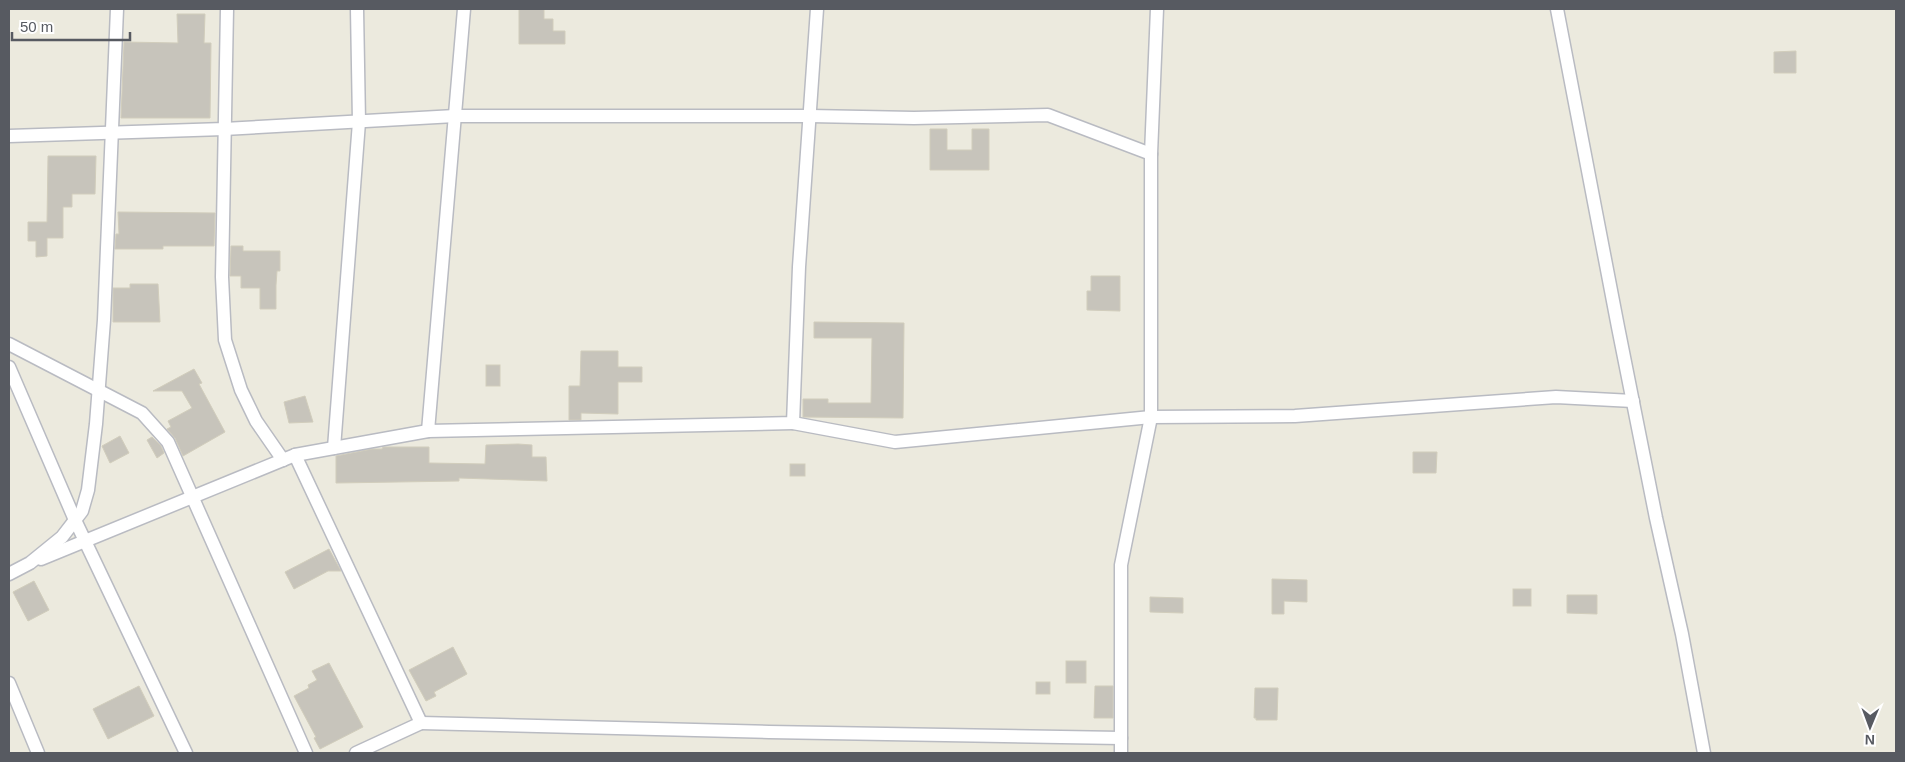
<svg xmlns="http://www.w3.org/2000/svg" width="1905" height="762" font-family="Arial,sans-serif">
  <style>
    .building { fill: #c7c4bb; stroke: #d1cdbc }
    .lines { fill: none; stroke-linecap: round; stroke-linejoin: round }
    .street-casing { stroke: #b9bbc2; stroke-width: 15 }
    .street { stroke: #fff; stroke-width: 12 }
  </style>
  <rect width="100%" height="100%" fill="#eceade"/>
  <g class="building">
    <polygon points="519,9 544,9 544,19 553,19 553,31 565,31 565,44 519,44"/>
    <polygon points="177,14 205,14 204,43 211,43 210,118 121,118 124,42 178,43"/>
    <polygon points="1796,51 1796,73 1774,73 1774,52"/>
    <polygon points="930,129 947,129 947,150 972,150 972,129 989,129 989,170 930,170"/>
    <polygon points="48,156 96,156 95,194 72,194 72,207 63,207 63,238 47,238 47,256 36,257 36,241 28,241 28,222 47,222"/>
    <polygon points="118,212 215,213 214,246 163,246 163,249 115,249 116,234 119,234"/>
    <polygon points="231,246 243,246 243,251 280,251 280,271 277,271 276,285 276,309 260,309 260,288 241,288 241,276 230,276"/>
    <polygon points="1091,276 1120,276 1120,311 1087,310 1087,291 1091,291"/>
    <polygon points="130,284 158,284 160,322 113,322 113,288 130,288"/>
    <polygon points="814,322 904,323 903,418 803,417 803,399 828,399 828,403 871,403 872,338 814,338"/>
    <polygon points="581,351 618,351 618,367 642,367 642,382 618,382 618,414 581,413 581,420 569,420 569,386 580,386"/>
    <rect x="486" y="365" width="14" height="21"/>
    <polygon points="194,369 202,383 199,384 225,432 183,456 175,438 167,429 171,427 168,421 192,408 182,391 153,391"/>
    <polygon points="305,396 313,422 289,423 284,402"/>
    <polygon points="120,436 129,453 110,463 102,446"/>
    <polygon points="152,437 161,446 164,453 157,458 147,440"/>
    <polygon points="518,444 532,445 532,457 546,457 547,481 459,478 459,481 336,483 336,456 372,449 382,449 383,447 429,447 429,463 485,464 486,445"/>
    <polygon points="1413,452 1437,452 1436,473 1413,473"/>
    <rect x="790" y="464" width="15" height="12"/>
    <polygon points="329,549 341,571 328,571 294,589 285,572"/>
    <polygon points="1272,579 1307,580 1307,602 1284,601 1284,614 1272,614"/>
    <polygon points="34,581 49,610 28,621 13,592"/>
    <rect x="1513" y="589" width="18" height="17"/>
    <polygon points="1567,595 1597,595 1597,614 1567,613"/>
    <polygon points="1150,597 1183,598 1183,613 1150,612"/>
    <polygon points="453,647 467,674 434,692 436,696 426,701 409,670"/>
    <rect x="1066" y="661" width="20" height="22"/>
    <polygon points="329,663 363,727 320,749 314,738 316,737 294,696 309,688 308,685 317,680 312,671"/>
    <rect x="1036" y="682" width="14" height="12"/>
    <polygon points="139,686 154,716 108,739 93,709"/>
    <polygon points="1095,686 1113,686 1113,718 1094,718"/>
    <polygon points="1255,688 1278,688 1277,720 1256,720 1256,718 1254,718"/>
  </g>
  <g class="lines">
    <defs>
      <g id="street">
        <polyline points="227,9 222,277 225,340 241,390 256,421 283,460"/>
        <polyline points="464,9 428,431 793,423 799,267 817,9"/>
        <polyline points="1557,9 1618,327 1656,518 1682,634 1704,753"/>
        <polyline points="9,136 224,129 455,116 810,116 914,118 1048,115 1151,154"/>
        <polyline points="9,344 142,413 168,442 306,753"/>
        <polyline points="9,367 75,520 186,753"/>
        <polyline points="793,423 895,442 1151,417 1295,416 1556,397 1633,401"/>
        <polyline points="334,448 359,122 357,9"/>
        <polyline points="295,455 421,723 356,753"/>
        <polyline points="41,559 295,455 428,431"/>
        <polyline points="9,574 30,563 62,537 82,511 88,490 96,424 104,320 117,9"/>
        <polyline points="9,683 38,753"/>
        <polyline points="421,723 769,732 1121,738"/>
        <polyline points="1121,753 1121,565 1151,417 1151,154 1157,9"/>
      </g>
    </defs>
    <use href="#street" class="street-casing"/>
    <use href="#street" class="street"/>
  </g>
  <rect width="1905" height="762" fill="none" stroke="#575a61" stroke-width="20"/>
  <g transform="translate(1870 727) rotate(181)" stroke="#ffffff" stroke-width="4" paint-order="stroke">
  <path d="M0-4L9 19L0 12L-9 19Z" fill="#575a61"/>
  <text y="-8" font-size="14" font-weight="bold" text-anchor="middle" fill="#575a61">N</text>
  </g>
  <path d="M12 32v8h118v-8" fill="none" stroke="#575a61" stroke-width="2.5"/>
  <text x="20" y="32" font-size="15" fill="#575a61" stroke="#ffffff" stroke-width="4" paint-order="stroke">50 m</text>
</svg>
